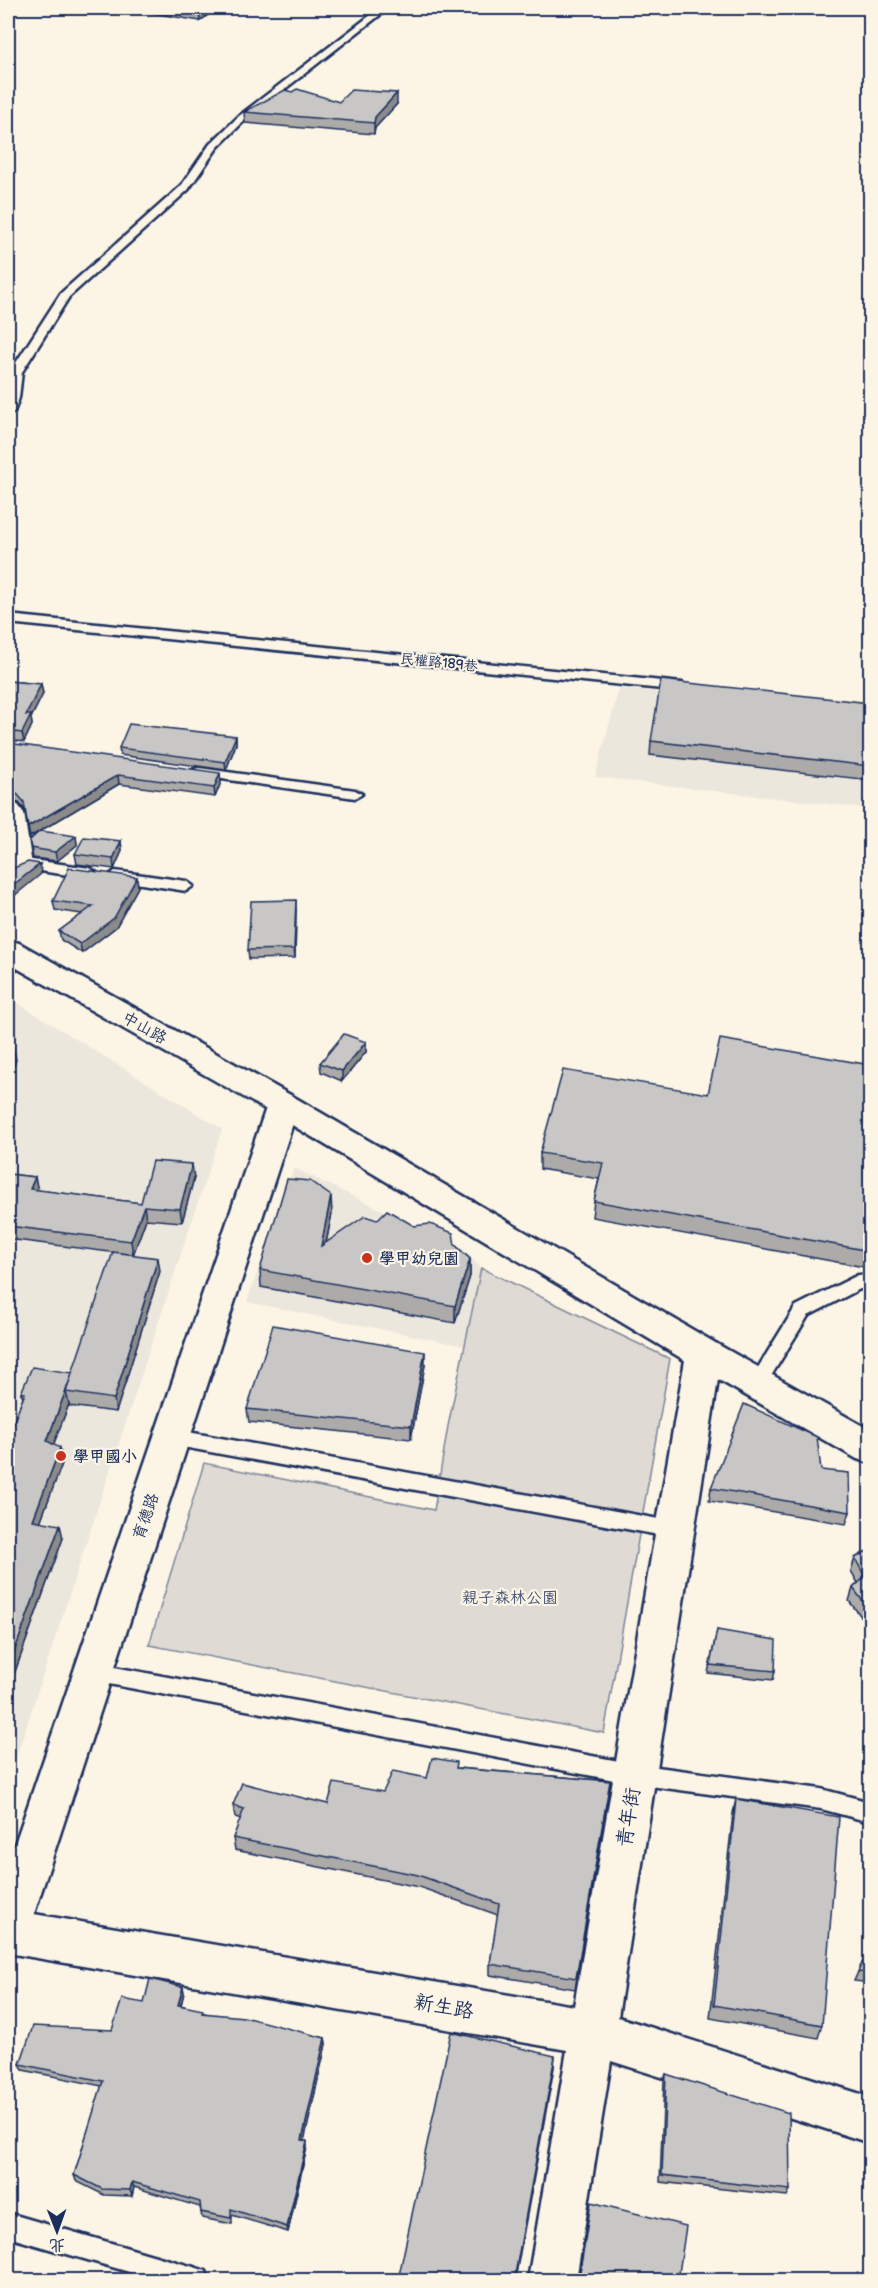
<svg xmlns="http://www.w3.org/2000/svg" width="878" height="2288" font-family="'Balsamiq Sans','LXGW WenKai TC',sans-serif">
  <style>
    .built { fill: #ece7dc }
    .green { fill: #dfdbd4; stroke: #7d8599; stroke-width: 1.5 }
    .lines { fill: none; stroke-linecap: round; stroke-linejoin: round }
    .lane-casing { stroke: #1b2f5e; stroke-width: 5 }
    .street-casing { stroke: #1b2f5e; stroke-width: 5 }
    .secondary-casing { stroke: #1b2f5e; stroke-width: 5 }
    .lane { fill: #fcf5e5; fill-rule: evenodd }
    .street { fill: #fcf5e5; fill-rule: evenodd }
    .secondary { fill: #fcf5e5; fill-rule: evenodd }
    .wall { fill: #acabaa; stroke: #1b2f5e; stroke-width: 1.5 }
    .shaded-wall { fill: #8c8b8b; stroke: #1b2f5e; stroke-width: 1.5 }
    .building { fill: #c8c7c6; stroke: #1b2f5e; stroke-width: 1.5 }
    .poi-dot { fill: #c8321e; stroke: #fcf5e5; stroke-width: 2 }
    .labels { text-anchor: middle; stroke-width: 4.5; stroke-linejoin: round; paint-order: stroke }
    .far-street-label { font-size: 14px; fill: #1b2f5e; stroke: #fcf5e5 }
    .street-label { font-size: 16px; fill: #1b2f5e; stroke: #fcf5e5 }
    .poi-label { font-size: 16px; font-weight: bold; fill: #1b2f5e; stroke: #fcf5e5; text-anchor: start }
    .park-label { font-size: 16px; fill: #425176; stroke: #fcf5e5 }
    .near-street-label { font-size: 20px; fill: #1b2f5e; stroke: #fcf5e5 }
  </style>
  <rect width="100%" height="100%" fill="#fcf5e5"/>
  <filter id="ink" filterUnits="userSpaceOnUse"><feTurbulence type="fractalNoise" baseFrequency=".0167" numOctaves="2"/><feDisplacementMap in="SourceGraphic" scale="12" xChannelSelector="R" yChannelSelector="G"/><feConvolveMatrix kernelMatrix="1 2 1 2 8 2 1 2 1" color-interpolation-filters="sRGB"/></filter>
  <g filter="url(#ink)">
    <g class="built">
      <polygon points="619,688 870,713 870,809 595,777"/>
      <polygon points="8,997 222,1129 8,1782"/>
      <polygon points="294,1168 462,1248 481,1268 464,1346 247,1302"/>
    </g>
    <polygon class="green" points="481,1268 670,1359 604,1733 149,1645 204,1463 434,1510 448,1426"/>
    <g class="lines">
      <defs>
        <g id="lane">
          <polygon points="380,8 389,8 245,120 217,148 188,190 69,297 22,372 19,398 14,412 8,415 10,372 61,293 181,186 210,144 239,116"/>
          <polygon points="8,615 682,683 689,687 682,691 8,623"/>
          <polygon points="199,768 355,790 362,794 355,798 194,775 192,772 194,769"/>
          <polygon points="25,859 90,868 97,873 90,878 25,869 8,872 8,862"/>
          <polygon points="115,871 186,881 193,886 186,891 110,879 108,876"/>
          <polygon points="858,1275 870,1275 870,1289 860,1289 808,1316 763,1389 757,1391 751,1389 748,1384 751,1379 796,1306"/>
          <polygon points="172,1429 675,1522 682,1524 685,1530 682,1536 675,1538 172,1445 165,1442 163,1437 165,1432"/>
          <polygon points="93,1663 635,1764 821,1789 870,1802 870,1822 821,1809 635,1784 93,1681 86,1678 83,1672 86,1666"/>
          <polygon points="8,2213 197,2268 206,2271 209,2280 157,2280 8,2237"/>
        </g>
        <g id="street">
          <polygon points="8,802 18,805 24,813 32,865 27,872 17,875 8,872"/>
          <polygon points="283,1093 294,1097 299,1105 34,1914 574,2006 686,1354 691,1344 704,1339 717,1344 722,1354 618,2017 870,2097 870,2143 611,2061 576,2280 528,2280 567,2050 8,1953 8,1864 267,1105 272,1097"/>
        </g>
        <polygon id="secondary" points="8,940 19,943 294,1097 717,1344 870,1430 870,1463 857,1459 691,1364 272,1113 8,963"/>
      </defs>
      <use href="#lane" class="lane-casing"/>
      <use href="#street" class="street-casing"/>
      <use href="#secondary" class="secondary-casing"/>
      <use href="#lane" class="lane"/>
      <use href="#street" class="street"/>
      <use href="#secondary" class="secondary"/>
    </g>
    <g class="wall">
      <polygon points="122,8 217,8 200,21"/>
      <polygon points="292,92 339,102 397,104 375,128 374,134 245,123 244,112"/>
      <polygon points="8,681 41,684 43,694 31,718 32,725 24,742 8,740"/>
      <polygon points="870,703 870,780 650,755 651,741"/>
      <polygon points="236,736 236,744 226,770 120,755 119,748"/>
      <polygon points="8,743 221,782 215,797 119,784 30,837 26,811 19,803 8,800"/>
      <polygon points="76,836 77,845 57,861 33,858 30,840"/>
      <polygon points="121,841 122,851 114,869 77,864 75,854"/>
      <polygon points="138,887 116,927 82,953 61,940 59,931 82,914 55,910 53,901"/>
      <polygon points="296,910 295,958 249,959 248,950"/>
      <polygon points="366,1042 366,1052 342,1081 321,1072 320,1063"/>
      <polygon points="870,1065 870,1268 592,1217 594,1201 599,1179 540,1169 540,1153 708,1094"/>
      <polygon points="8,1174 35,1177 37,1190 141,1203 194,1178 182,1222 146,1219 133,1255 8,1239"/>
      <polygon points="332,1213 326,1243 377,1220 414,1226 455,1245 470,1259 470,1276 455,1323 261,1287 260,1270"/>
      <polygon points="160,1271 116,1412 69,1406 69,1404 53,1445 63,1461 40,1522 63,1538 8,1691 8,1437 23,1398 21,1393 72,1373"/>
      <polygon points="425,1365 411,1439 249,1422 247,1409"/>
      <polygon points="821,1470 850,1512 846,1524 709,1501 711,1488"/>
      <polygon points="870,1549 870,1628 849,1601 853,1588 858,1583 851,1571 855,1558"/>
      <polygon points="717,1630 775,1671 773,1680 708,1673"/>
      <polygon points="457,1768 610,1781 575,1989 490,1975 490,1964 498,1915 419,1887 235,1850 233,1838 241,1819 235,1817 233,1805 328,1804 383,1792"/>
      <polygon points="736,1799 822,2025 818,2038 710,2018 733,1813"/>
      <polygon points="870,1946 870,1983 854,1981 858,1972"/>
      <polygon points="183,1987 184,1993 181,2005 204,2013 325,2038 326,2044 304,2140 307,2147 288,2232 232,2215 232,2224 202,2218 200,2207 134,2187 132,2196 104,2195 76,2181 74,2175 102,2086 23,2070 20,2064 112,2030 144,2003"/>
      <polygon points="666,2074 790,2190 787,2196 660,2182 664,2080"/>
    </g>
    <g class="shaded-wall">
      <polygon points="206,8 217,8 200,21 199,13"/>
      <polygon points="397,93 397,104 375,128 374,134 374,123 375,117"/>
      <polygon points="41,684 43,694 31,718 32,725 24,742 22,733 26,715"/>
      <polygon points="236,736 236,744 226,770 225,762"/>
      <polygon points="220,773 221,782 215,797 214,788"/>
      <polygon points="118,775 119,784 30,837 28,827"/>
      <polygon points="76,836 77,845 57,861 55,852"/>
      <polygon points="121,841 122,851 114,869 113,859"/>
      <polygon points="40,864 41,874 8,901 8,889"/>
      <polygon points="137,877 138,887 116,927 82,953 80,944"/>
      <polygon points="296,900 296,910 295,958 294,949"/>
      <polygon points="366,1042 366,1052 342,1081 342,1071"/>
      <polygon points="13,1045 16,1060 8,1084 8,1059"/>
      <polygon points="192,1164 194,1178 182,1222 180,1209"/>
      <polygon points="35,1177 38,1191 30,1189"/>
      <polygon points="331,1196 332,1213 322,1263 321,1246"/>
      <polygon points="144,1206 146,1219 133,1255 131,1241"/>
      <polygon points="158,1258 160,1271 116,1412 114,1399"/>
      <polygon points="470,1259 470,1276 455,1323 455,1306"/>
      <polygon points="425,1352 425,1365 411,1439 411,1426"/>
      <polygon points="72,1374 66,1392 69,1404 50,1454 47,1441"/>
      <polygon points="60,1448 63,1461 36,1533 33,1520"/>
      <polygon points="60,1525 63,1538 8,1691 8,1669"/>
      <polygon points="183,1987 184,1993 179,2011 178,2005"/>
      <polygon points="325,2038 326,2044 303,2146 302,2140"/>
      <polygon points="555,2056 554,2068 515,2280 514,2280"/>
      <polygon points="307,2141 307,2147 288,2232 287,2227"/>
      <polygon points="132,2182 134,2187 132,2196 130,2190"/>
    </g>
    <g class="building">
      <polygon points="169,8 206,8 199,13"/>
      <polygon points="297,89 339,102 351,90 397,93 375,117 374,123 244,112 285,90 292,92"/>
      <polygon points="661,680 870,703 870,766 651,741"/>
      <polygon points="8,681 41,684 26,715 31,715 22,733 8,731"/>
      <polygon points="129,724 236,736 225,762 119,748"/>
      <polygon points="8,743 220,773 214,788 118,775 28,827 24,802 17,794 8,791"/>
      <polygon points="40,831 76,836 55,852 31,848 30,840"/>
      <polygon points="84,837 121,841 113,859 75,854"/>
      <polygon points="28,862 40,864 8,889 8,864 14,868"/>
      <polygon points="69,868 137,877 114,918 80,944 59,931 93,906 53,901"/>
      <polygon points="296,900 294,949 248,950 251,901"/>
      <polygon points="344,1034 366,1042 342,1071 320,1063"/>
      <polygon points="720,1039 870,1065 870,1251 594,1201 603,1163 540,1153 563,1070 708,1094"/>
      <polygon points="8,1044 13,1045 8,1059"/>
      <polygon points="152,1161 192,1164 180,1209 144,1206 131,1241 8,1226 8,1174 35,1177 30,1189 141,1203"/>
      <polygon points="287,1179 310,1181 331,1196 321,1246 365,1216 377,1220 387,1210 414,1226 430,1224 453,1233 455,1245 470,1259 455,1306 260,1270"/>
      <polygon points="113,1252 158,1258 114,1399 66,1392 72,1374 47,1441 60,1448 33,1520 60,1525 8,1669 8,1437 25,1393 21,1393 32,1367 72,1373"/>
      <polygon points="273,1325 425,1352 411,1426 247,1409"/>
      <polygon points="744,1404 817,1437 821,1470 849,1473 850,1512 711,1488"/>
      <polygon points="870,1549 870,1611 853,1588 865,1577 855,1558"/>
      <polygon points="717,1630 776,1640 775,1671 710,1665"/>
      <polygon points="432,1758 457,1762 456,1768 610,1781 576,1978 490,1964 499,1904 418,1875 233,1838 244,1809 233,1805 242,1783 328,1804 334,1783 383,1792 393,1771 427,1778"/>
      <polygon points="736,1799 839,1817 822,2025 714,2005"/>
      <polygon points="870,1946 870,1973 858,1972"/>
      <polygon points="150,1979 183,1987 178,2005 203,2010 202,2013 244,2017 325,2038 302,2140 307,2141 287,2227 231,2209 231,2218 201,2212 200,2202 132,2182 130,2190 102,2189 74,2175 103,2081 20,2064 33,2026 112,2030 122,1999 144,2003"/>
      <polygon points="451,2032 555,2056 514,2280 398,2280"/>
      <polygon points="666,2074 789,2113 790,2190 662,2175"/>
      <polygon points="591,2202 686,2226 678,2280 574,2280 575,2274 580,2272"/>
    </g>
  </g>
  <g class="poi-dot">
    <circle cx="367" cy="1258" r="6"/>
    <circle cx="61" cy="1456" r="6"/>
  </g>
  <g class="labels">
    <g class="far-street-label">
      <text transform="translate(439 662) rotate(6)" y="5">民權路189巷</text>
    </g>
    <g class="street-label">
      <text transform="translate(145 1027) rotate(29)" y="6">中山路</text>
      <text transform="translate(145 1516) rotate(-71)" y="6">育德路</text>
    </g>
    <g class="poi-label">
      <text x="379" y="1264">學甲幼兒園</text>
      <text x="73" y="1462">學甲國小</text>
    </g>
    <g class="park-label">
      <text x="510" y="1603">親子森林公園</text>
    </g>
    <g class="near-street-label">
      <text transform="translate(628 1817) rotate(-81)" y="7">青年街</text>
      <text transform="translate(444 2006) rotate(10)" y="7">新生路</text>
    </g>
  </g>
  <rect width="878" height="2288" fill="none" stroke="#fcf5e5" stroke-width="30"/>
  <rect x="15" y="15" width="848" height="2258" fill="none" stroke="#1b2f5e" stroke-width="2" filter="url(#ink)"/>
  <g transform="translate(57 2231) rotate(179)" stroke="#fcf5e5" stroke-width="4.5" paint-order="stroke">
  <path d="M0-4.5L10 22L0 15L-10 22Z" fill="#1b2f5e"/>
  <text y="-9" font-size="16" font-weight="bold" text-anchor="middle" fill="#1b2f5e">北</text>
  </g>
</svg>
